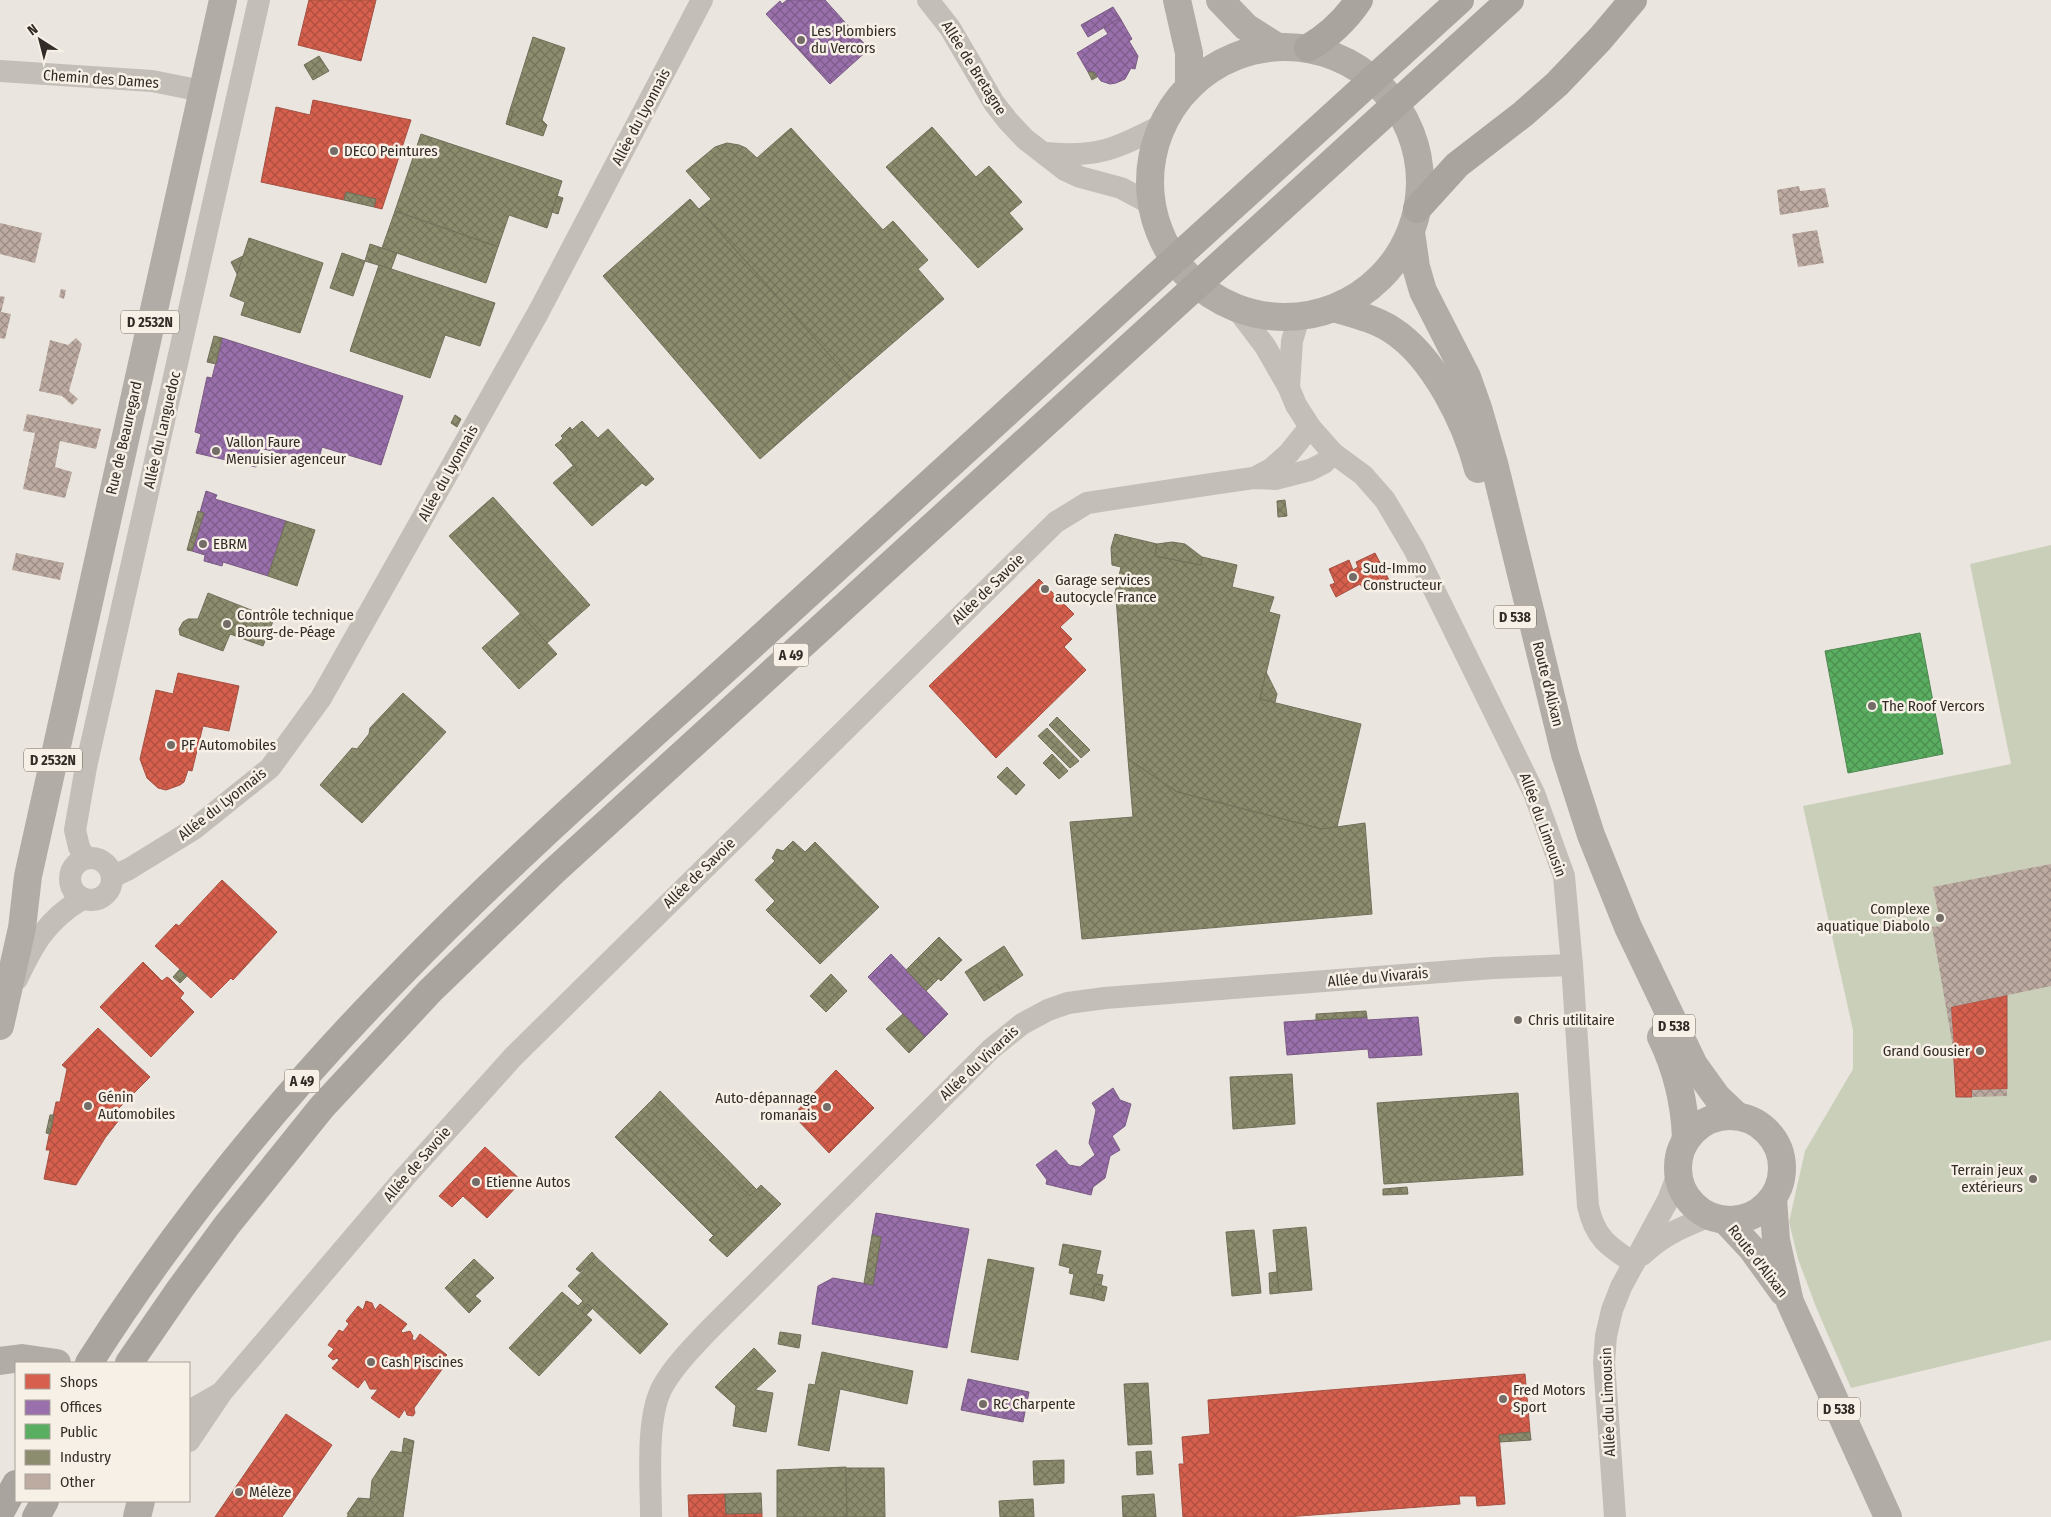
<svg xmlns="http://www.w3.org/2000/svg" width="2051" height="1517" font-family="'Fira Sans Condensed',sans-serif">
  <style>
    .pitch { fill: #cacfba }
    .shops { fill: url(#shops-cross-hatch); stroke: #a55042 }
    .offices { fill: url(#offices-cross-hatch); stroke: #7a5b83 }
    .public { fill: url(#public-cross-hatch); stroke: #4e8750 }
    .industry { fill: url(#industry-cross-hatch); stroke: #716f59 }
    .building { fill: url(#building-cross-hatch) }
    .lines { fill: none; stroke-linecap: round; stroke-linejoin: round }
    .minor { stroke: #c3beb8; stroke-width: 22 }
    .primary { stroke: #b2aca7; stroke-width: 28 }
    .motorway { stroke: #a9a49e; stroke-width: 28 }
    .poi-dot { fill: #736c67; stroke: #f7f0e6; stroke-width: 2 }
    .labels { text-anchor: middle; stroke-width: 5; stroke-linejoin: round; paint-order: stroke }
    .shield { fill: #f7f0e6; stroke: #6e6660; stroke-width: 1 }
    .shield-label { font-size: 14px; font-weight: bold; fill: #332b27 }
    .poi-label { font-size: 15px; fill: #332b27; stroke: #f7f0e6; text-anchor: start }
    .street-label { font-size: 15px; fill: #332b27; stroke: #f7f0e6 }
  </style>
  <defs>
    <pattern id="shops-cross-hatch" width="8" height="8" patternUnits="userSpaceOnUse" patternTransform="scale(1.25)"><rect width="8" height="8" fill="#d6604d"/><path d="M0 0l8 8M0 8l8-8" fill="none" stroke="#ae4f40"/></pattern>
    <pattern id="offices-cross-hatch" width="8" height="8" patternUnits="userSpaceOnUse" patternTransform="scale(1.25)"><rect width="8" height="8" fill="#9970ab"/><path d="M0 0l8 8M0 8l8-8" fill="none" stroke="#7d5c8b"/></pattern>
    <pattern id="public-cross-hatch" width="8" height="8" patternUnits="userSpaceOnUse" patternTransform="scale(1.25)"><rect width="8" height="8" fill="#5aae61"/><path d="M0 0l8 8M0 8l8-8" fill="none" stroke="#4b8e50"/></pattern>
    <pattern id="industry-cross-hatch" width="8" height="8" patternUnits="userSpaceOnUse" patternTransform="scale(1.25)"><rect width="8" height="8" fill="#8c8c6e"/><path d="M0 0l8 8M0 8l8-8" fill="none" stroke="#73735a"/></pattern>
    <pattern id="building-cross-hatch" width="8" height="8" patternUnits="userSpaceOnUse" patternTransform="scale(1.25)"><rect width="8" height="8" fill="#bdaba2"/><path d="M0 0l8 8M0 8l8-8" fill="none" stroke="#9a8b84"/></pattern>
  </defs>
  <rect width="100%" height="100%" fill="#eae5df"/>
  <polygon class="pitch" points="2051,545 2051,1340 1851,1388 1816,1307 1798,1259 1789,1222 1805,1151 1853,1069 1853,1030 1803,806 2011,764 1970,564"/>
  <g class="shops">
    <polygon points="309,0 376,0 361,61 298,45"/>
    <polygon points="313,100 411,120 382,209 374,207 376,199 346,192 344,200 261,182 276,107 310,115"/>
    <polygon points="1375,553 1388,578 1364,590 1360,584 1336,597 1330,585 1335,583 1329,569 1349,560 1353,570 1358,567 1356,562"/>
    <polygon points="1388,578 1391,584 1380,590 1377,584"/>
    <polygon points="1039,579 1074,614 1060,627 1072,639 1064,647 1086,670 996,758 929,686"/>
    <polygon points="178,673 239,686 229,731 203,726 192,771 188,770 184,782 180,785 166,790 158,788 147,778 140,759 156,690 173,694"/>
    <polygon points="222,880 277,932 233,980 231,978 211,998 155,946 176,924 179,926"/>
    <polygon points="143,962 162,981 167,977 170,979 184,993 180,998 194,1012 151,1057 100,1007"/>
    <polygon points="2007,995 2007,1089 1972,1090 1972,1097 1956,1097 1951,1007"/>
    <polygon points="98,1028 150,1077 117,1110 122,1116 105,1138 76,1185 44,1179 50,1150 46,1150 56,1102 60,1102 67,1069 62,1065"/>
    <polygon points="836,1070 874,1108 829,1153 793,1115"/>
    <polygon points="485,1147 522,1181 487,1218 463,1196 452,1207 439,1196"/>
    <polygon points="366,1301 372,1303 375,1310 380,1304 407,1324 401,1331 403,1333 410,1331 413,1336 412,1339 415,1341 420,1334 447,1355 443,1359 446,1359 450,1363 448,1367 443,1368 414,1408 415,1413 413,1416 407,1415 405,1409 399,1418 371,1398 378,1389 370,1389 365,1379 358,1388 332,1368 339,1360 337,1358 333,1360 328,1356 334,1349 328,1345 339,1330 343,1332 349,1324 346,1321 358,1306 363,1310"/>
    <polygon points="1525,1374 1530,1432 1499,1435 1505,1504 1477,1506 1476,1496 1459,1496 1460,1504 1286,1517 1183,1517 1179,1464 1184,1464 1182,1437 1210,1434 1208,1400"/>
    <polygon points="286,1414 332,1445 282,1517 215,1517"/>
    <polygon points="725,1494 726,1514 762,1513 762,1517 689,1517 688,1495"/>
  </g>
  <g class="offices">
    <polygon points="787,0 825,0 869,49 830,84 766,14 780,1 782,4"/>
    <polygon points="1113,7 1120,18 1088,37 1081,25"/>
    <polygon points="1120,18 1132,39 1129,41 1138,56 1135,69 1131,68 1125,79 1116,83 1110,84 1101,81 1094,72 1088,72 1077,53 1108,34 1104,28"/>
    <polygon points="222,338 403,396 381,465 322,447 318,463 260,448 256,467 196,453 201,434 195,432 207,377 212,378"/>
    <polygon points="206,491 217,495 215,499 286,521 268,576 223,562 222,566 204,561 205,555 192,551 204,513 200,512"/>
    <polygon points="891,954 948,1014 925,1037 868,977"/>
    <polygon points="1367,1017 1367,1020 1418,1017 1422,1055 1369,1058 1368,1049 1287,1055 1284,1022"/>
    <polygon points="1113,1088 1120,1100 1131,1104 1125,1126 1112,1136 1120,1150 1110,1156 1105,1178 1093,1187 1091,1195 1046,1184 1047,1180 1036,1165 1056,1150 1069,1165 1080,1167 1095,1155 1089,1143 1096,1110 1092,1103"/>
    <polygon points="876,1213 969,1229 947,1348 812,1324 818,1286 833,1278 873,1285 881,1237 872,1235"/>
    <polygon points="968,1379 1029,1392 1023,1422 961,1410"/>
  </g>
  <polygon class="public" points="1920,633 1943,754 1848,773 1825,651"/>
  <g class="industry">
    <polygon points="533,37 565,48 542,120 547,125 543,136 509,125 513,111 510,110"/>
    <polygon points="319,56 329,71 313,80 304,65"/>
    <polygon points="1088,72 1094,72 1097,77 1092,80"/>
    <polygon points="510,110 513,111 509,125 506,124"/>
    <polygon points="932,127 976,177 989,166 1022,202 1009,213 1023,229 978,268 886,167"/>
    <polygon points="791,128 883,230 893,221 928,260 918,269 944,299 851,379 699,209 711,199 686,171 715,147 727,143 739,145 746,148 757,158"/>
    <polygon points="421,134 562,181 547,228 509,215 498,247 395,211"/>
    <polygon points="346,192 376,199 374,207 344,200"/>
    <polygon points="557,196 563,198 558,214 552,212"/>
    <polygon points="690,199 851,379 760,459 603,276"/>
    <polygon points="395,211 498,247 486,283 382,248"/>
    <polygon points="249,238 323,263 300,333 241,315 245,302 230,296"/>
    <polygon points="370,244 397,253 391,269 365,261"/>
    <polygon points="342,253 365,261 353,296 330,288"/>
    <polygon points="243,256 237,274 231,262"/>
    <polygon points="379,265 495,303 480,346 445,335 430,378 350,351"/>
    <polygon points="214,336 222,338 216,364 207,362"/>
    <polygon points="455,415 461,419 457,427 451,423"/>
    <polygon points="582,421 598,438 608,429 654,479 646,486 642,483 592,526 553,483 567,471 570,476 577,470 563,453 567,449 560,441 563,438 561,436 570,427 572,430"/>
    <polygon points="560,441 567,449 563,453 555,445"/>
    <polygon points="574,465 577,470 570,476 567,471"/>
    <polygon points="493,497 590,605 547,643 449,536"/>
    <polygon points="1285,500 1287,516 1278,517 1277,501"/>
    <polygon points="198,511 204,513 192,551 187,550"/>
    <polygon points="286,521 315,530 297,586 268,576"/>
    <polygon points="1115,534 1157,544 1155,556 1201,565 1202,557 1237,565 1232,587 1274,597 1269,612 1280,615 1260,699 1361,724 1337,827 1322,829 1177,792 1128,759 1116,597 1114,597 1121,567 1112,565 1111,548"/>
    <polygon points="1172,542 1185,544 1202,557 1201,565 1155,556 1157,544"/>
    <polygon points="208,593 274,619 263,646 230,634 223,651 180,635 179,629 183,622 188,619 198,619"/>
    <polygon points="520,614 557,654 519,689 482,648"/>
    <polygon points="1266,672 1277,694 1275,702 1260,699"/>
    <polygon points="403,693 446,732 362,823 320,785 352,748 357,749 369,734 370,728"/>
    <polygon points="1057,717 1090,750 1081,758 1049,725"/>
    <polygon points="1047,728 1079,761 1070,768 1038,736"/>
    <polygon points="1052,754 1068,771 1059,779 1043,763"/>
    <polygon points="1128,759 1177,792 1322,829 1365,823 1372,914 1082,939 1070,822 1133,817"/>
    <polygon points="1007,767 1025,785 1016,795 997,777"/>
    <polygon points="793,841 805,852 815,842 879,907 820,964 766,910 775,901 755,880 775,861 772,858 777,849 783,851"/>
    <polygon points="939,937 962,960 941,981 917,959"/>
    <polygon points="1004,946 1023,975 1001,990 997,984 980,995 965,972"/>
    <polygon points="917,959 938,979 926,991 906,970"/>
    <polygon points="180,969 187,976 180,983 173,977"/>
    <polygon points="831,974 847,991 826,1012 810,996"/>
    <polygon points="997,984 1001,990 984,1001 980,995"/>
    <polygon points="1366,1011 1367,1017 1316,1020 1316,1014"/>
    <polygon points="903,1014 925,1037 909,1053 886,1029"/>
    <polygon points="1292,1074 1295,1124 1233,1129 1230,1077"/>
    <polygon points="660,1091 757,1190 750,1196 654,1098"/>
    <polygon points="1518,1093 1523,1175 1384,1184 1377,1103"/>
    <polygon points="654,1098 750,1196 761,1185 781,1204 727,1257 709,1240 720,1229 622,1130"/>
    <polygon points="50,1115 54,1115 50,1134 46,1133"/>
    <polygon points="622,1130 720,1229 713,1235 615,1137"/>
    <polygon points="1407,1187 1408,1194 1383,1195 1383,1189"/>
    <polygon points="1306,1227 1312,1290 1279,1293 1273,1230"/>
    <polygon points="1254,1230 1261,1293 1232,1296 1226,1232"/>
    <polygon points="872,1235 881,1237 873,1285 864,1283"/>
    <polygon points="1063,1244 1101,1251 1096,1274 1103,1275 1101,1285 1095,1284 1092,1298 1070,1294 1074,1274 1069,1273 1070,1268 1059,1265"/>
    <polygon points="592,1252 596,1257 580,1272 576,1269"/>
    <polygon points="596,1257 668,1324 640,1354 588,1304 582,1311 592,1320 539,1376 509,1348 562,1292 578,1306 583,1301 568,1286"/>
    <polygon points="474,1259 494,1278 475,1296 481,1301 469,1313 445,1288"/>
    <polygon points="988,1259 1034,1268 1018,1360 971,1352"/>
    <polygon points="1277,1272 1279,1293 1270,1294 1269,1273"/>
    <polygon points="1095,1284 1107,1287 1104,1301 1092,1298"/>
    <polygon points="588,1304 592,1309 586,1315 582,1311"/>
    <polygon points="780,1332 801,1335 799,1348 778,1344"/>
    <polygon points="754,1348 776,1371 755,1390 773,1393 766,1432 733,1426 736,1406 715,1387"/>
    <polygon points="822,1352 913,1371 907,1404 840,1389 829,1451 798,1445 809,1384 815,1385"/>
    <polygon points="1148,1383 1152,1444 1128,1445 1124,1384"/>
    <polygon points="1530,1432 1531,1440 1500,1442 1499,1435"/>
    <polygon points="404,1438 414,1441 412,1454 402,1452"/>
    <polygon points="391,1451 412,1454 403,1517 347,1517 349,1514 347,1514 358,1498 370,1499 372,1480"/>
    <polygon points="1151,1451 1153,1474 1137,1475 1136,1452"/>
    <polygon points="1064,1460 1064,1483 1034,1485 1033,1461"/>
    <polygon points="846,1467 847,1517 777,1517 777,1470"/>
    <polygon points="846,1468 884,1468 885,1517 847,1517"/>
    <polygon points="761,1493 762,1513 726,1514 725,1494"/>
    <polygon points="1154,1494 1156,1517 1123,1517 1122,1496"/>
    <polygon points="1033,1499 1034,1517 1000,1517 999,1501"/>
  </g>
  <g class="building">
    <polygon points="1799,186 1800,191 1825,188 1829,207 1780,215 1777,190"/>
    <polygon points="0,223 42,233 35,263 0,254"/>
    <polygon points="1817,230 1824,263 1798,267 1792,234"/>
    <polygon points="61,289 66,290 64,299 59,297"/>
    <polygon points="0,296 5,297 1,312 11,314 5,339 0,338"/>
    <polygon points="76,338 82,344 69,391 78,399 72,405 62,396 39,391 50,340 68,345"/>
    <polygon points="27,414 101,429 96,449 60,441 55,467 72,472 65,498 23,489 35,433 23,431"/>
    <polygon points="16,553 64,563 60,580 12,570"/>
    <polygon points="2051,864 2051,986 1951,1007 1954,1047 1953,1047 1932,927 1941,926 1933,887"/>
    <polygon points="2007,1089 2007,1096 1972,1097 1972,1090"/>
  </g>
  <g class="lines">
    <g class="minor">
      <polyline points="928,0 950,28 994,103 1008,121 1025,139 1065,170 1080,177 1121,188 1151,204"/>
      <polyline points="0,71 152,81 202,91"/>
      <path d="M1045 153C1097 158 1116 149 1162 125"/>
      <path d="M1237 309 1265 346 1289 388 1296 405 1310 427 1333 453 1363 475 1385 500 1414 549 1534 793 1564 876 1572 965 1588 1206C1595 1238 1608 1246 1634 1263"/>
      <polyline points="1289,387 1292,341 1299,317"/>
      <polyline points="1254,478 1271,469 1289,453 1310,427"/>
      <circle cx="91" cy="879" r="21"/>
      <polyline points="85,858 79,847 75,830 86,767 259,0"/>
      <polyline points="112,877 129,869 194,829 270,768 321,698 538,313 702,0"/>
      <path d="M17 979C34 943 47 920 82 899"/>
      <path d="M1642 1255C1664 1234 1683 1227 1710 1216"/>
      <polyline points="189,1411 219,1394"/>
      <polyline points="189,1441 222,1392 405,1177 513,1057 1056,522 1087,503 1212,484 1253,478 1275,479 1310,470 1324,463 1333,453"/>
      <path d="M651 1517C651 1480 645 1415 664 1384 676 1364 693 1347 709 1330L991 1049 1022 1024 1048 1010 1068 1003 1105 998 1493 968 1572 965"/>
      <polyline points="1615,1517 1604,1362 1606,1336 1612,1310 1621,1287 1668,1200 1678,1174"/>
    </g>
    <g class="primary">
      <polyline points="1177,0 1189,53 1189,87"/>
      <polyline points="1220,0 1246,27 1276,46"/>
      <circle cx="1285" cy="182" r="135"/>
      <polyline points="1411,232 1416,267 1423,291 1467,377 1478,408 1495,467 1565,754 1591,835 1628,927 1694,1065 1717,1097 1736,1115"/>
      <path d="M1334 308C1354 314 1375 319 1392 330 1434 357 1466 423 1478 469"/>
      <polyline points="0,1026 22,928 28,876 223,0"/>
      <path d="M1661 1037C1677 1070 1685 1103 1686 1140"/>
      <circle cx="1730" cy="1168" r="52"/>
      <polyline points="1773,1198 1776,1240 1790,1302 1888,1517"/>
      <polyline points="1725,1220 1752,1249 1783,1292"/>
      <polyline points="0,1361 22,1358 57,1363"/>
      <polyline points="137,1517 141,1501"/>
    </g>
    <g class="motorway">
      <path d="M1308 48C1330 35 1345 21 1359 0"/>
      <polyline points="1417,209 1457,165 1523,114 1557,84 1600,39 1633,0"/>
      <path d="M89 1363C178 1223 283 1094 399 976 516 855 644 744 769 630 999 420 1229 209 1460 0"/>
      <polyline points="129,1363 180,1289 227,1225 322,1107 430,991 553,872 1510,0"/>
      <polyline points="0,1513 16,1484"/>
      <polyline points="36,1517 45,1501"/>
    </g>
  </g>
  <g class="poi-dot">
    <circle cx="801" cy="40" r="5"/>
    <circle cx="334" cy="151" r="5"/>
    <circle cx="216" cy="451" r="5"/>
    <circle cx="203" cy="544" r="5"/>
    <circle cx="1353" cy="577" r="5"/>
    <circle cx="1045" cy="589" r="5"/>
    <circle cx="227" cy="624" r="5"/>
    <circle cx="1872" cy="706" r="5"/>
    <circle cx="171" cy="745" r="5"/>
    <circle cx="1940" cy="918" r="5"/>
    <circle cx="1518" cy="1020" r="5"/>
    <circle cx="1980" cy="1051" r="5"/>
    <circle cx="88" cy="1106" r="5"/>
    <circle cx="827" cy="1107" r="5"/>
    <circle cx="2033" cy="1179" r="5"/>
    <circle cx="476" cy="1182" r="5"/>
    <circle cx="371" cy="1362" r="5"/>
    <circle cx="1503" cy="1399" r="5"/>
    <circle cx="983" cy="1404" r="5"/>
    <circle cx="239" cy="1492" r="5"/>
  </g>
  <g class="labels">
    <g class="shield">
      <rect x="121" y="310.5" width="58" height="23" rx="4"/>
      <rect x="1494" y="605.5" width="42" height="23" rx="4"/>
      <rect x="773.5" y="643.5" width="35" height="23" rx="4"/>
      <rect x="24" y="748.5" width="58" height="23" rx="4"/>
      <rect x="1653" y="1014.5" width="42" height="23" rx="4"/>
      <rect x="284.5" y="1069.5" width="35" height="23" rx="4"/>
      <rect x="1818" y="1397.5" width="42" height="23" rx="4"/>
    </g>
    <g class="shield-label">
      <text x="150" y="327">D 2532N</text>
      <text x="1515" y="622">D 538</text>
      <text x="791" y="660">A 49</text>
      <text x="53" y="765">D 2532N</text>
      <text x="1674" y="1031">D 538</text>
      <text x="302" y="1086">A 49</text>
      <text x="1839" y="1414">D 538</text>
    </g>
    <g class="poi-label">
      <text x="811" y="36">Les Plombiers<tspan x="811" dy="17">du Vercors</tspan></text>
      <text x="344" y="156">DECO Peintures</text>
      <text x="226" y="447">Vallon Faure<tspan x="226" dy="17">Menuisier agenceur</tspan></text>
      <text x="213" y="549">EBRM</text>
      <text x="1363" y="573">Sud-Immo<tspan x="1363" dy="17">Constructeur</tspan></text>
      <text x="1055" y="585">Garage services<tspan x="1055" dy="17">autocycle France</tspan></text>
      <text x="237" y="620">Contrôle technique<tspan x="237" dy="17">Bourg-de-Péage</tspan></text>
      <text x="1882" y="711">The Roof Vercors</text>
      <text x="181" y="750">PF Automobiles</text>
      <text x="1930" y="914" text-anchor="end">Complexe<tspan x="1930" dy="17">aquatique Diabolo</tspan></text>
      <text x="1528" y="1025">Chris utilitaire</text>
      <text x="1970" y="1056" text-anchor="end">Grand Gousier</text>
      <text x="98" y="1102">Génin<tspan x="98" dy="17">Automobiles</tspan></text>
      <text x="817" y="1103" text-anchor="end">Auto-dépannage<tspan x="817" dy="17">romanais</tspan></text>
      <text x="2023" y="1175" text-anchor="end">Terrain jeux<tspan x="2023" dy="17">extérieurs</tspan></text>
      <text x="486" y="1187">Etienne Autos</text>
      <text x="381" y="1367">Cash Piscines</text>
      <text x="1513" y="1395">Fred Motors<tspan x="1513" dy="17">Sport</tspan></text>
      <text x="993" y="1409">RC Charpente</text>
      <text x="249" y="1497">Mélèze</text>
    </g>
    <g class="street-label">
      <text transform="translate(974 68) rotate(58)" y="5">Allée de Bretagne</text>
      <text transform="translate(101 79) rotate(4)" y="5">Chemin des Dames</text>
      <text transform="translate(641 117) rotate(-62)" y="5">Allée du Lyonnais</text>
      <text transform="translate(162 430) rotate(-77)" y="5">Allée du Languedoc</text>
      <text transform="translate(124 438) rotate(-77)" y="5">Rue de Beauregard</text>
      <text transform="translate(448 473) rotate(-61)" y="5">Allée du Lyonnais</text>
      <text transform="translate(988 589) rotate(-44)" y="5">Allée de Savoie</text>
      <text transform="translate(1548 684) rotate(76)" y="5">Route d'Alixan</text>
      <text transform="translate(222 804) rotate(-38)" y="5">Allée du Lyonnais</text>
      <text transform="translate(1543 825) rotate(70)" y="5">Allée du Limousin</text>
      <text transform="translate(699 873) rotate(-44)" y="5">Allée de Savoie</text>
      <text transform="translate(1378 977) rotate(-5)" y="5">Allée du Vivarais</text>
      <text transform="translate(979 1063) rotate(-43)" y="5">Allée du Vivarais</text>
      <text transform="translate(417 1164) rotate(-49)" y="5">Allée de Savoie</text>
      <text transform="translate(1758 1261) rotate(52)" y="5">Route d'Alixan</text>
      <text transform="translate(1608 1402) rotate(-92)" y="5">Allée du Limousin</text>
    </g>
  </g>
  <rect x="15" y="1362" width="175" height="140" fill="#f7f0e6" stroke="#a9a19a"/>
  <rect x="25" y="1374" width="25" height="15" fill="#d6604d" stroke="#a9a19a"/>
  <text x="60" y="1387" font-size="15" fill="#332b27">Shops</text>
  <rect x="25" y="1400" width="25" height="15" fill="#9970ab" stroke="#a9a19a"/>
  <text x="60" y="1412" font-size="15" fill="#332b27">Offices</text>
  <rect x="25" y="1424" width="25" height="15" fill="#5aae61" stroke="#a9a19a"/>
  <text x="60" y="1437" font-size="15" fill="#332b27">Public</text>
  <rect x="25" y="1450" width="25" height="15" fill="#8c8c6e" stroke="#a9a19a"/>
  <text x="60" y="1462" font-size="15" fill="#332b27">Industry</text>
  <rect x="25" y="1474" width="25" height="15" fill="#bdaba2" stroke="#a9a19a"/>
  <text x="60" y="1487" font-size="15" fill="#332b27">Other</text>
  <g transform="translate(40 40) rotate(324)" stroke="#f7f0e6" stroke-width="4" paint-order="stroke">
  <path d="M0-4L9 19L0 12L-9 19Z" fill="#332b27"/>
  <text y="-8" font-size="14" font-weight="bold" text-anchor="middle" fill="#332b27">N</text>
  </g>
</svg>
